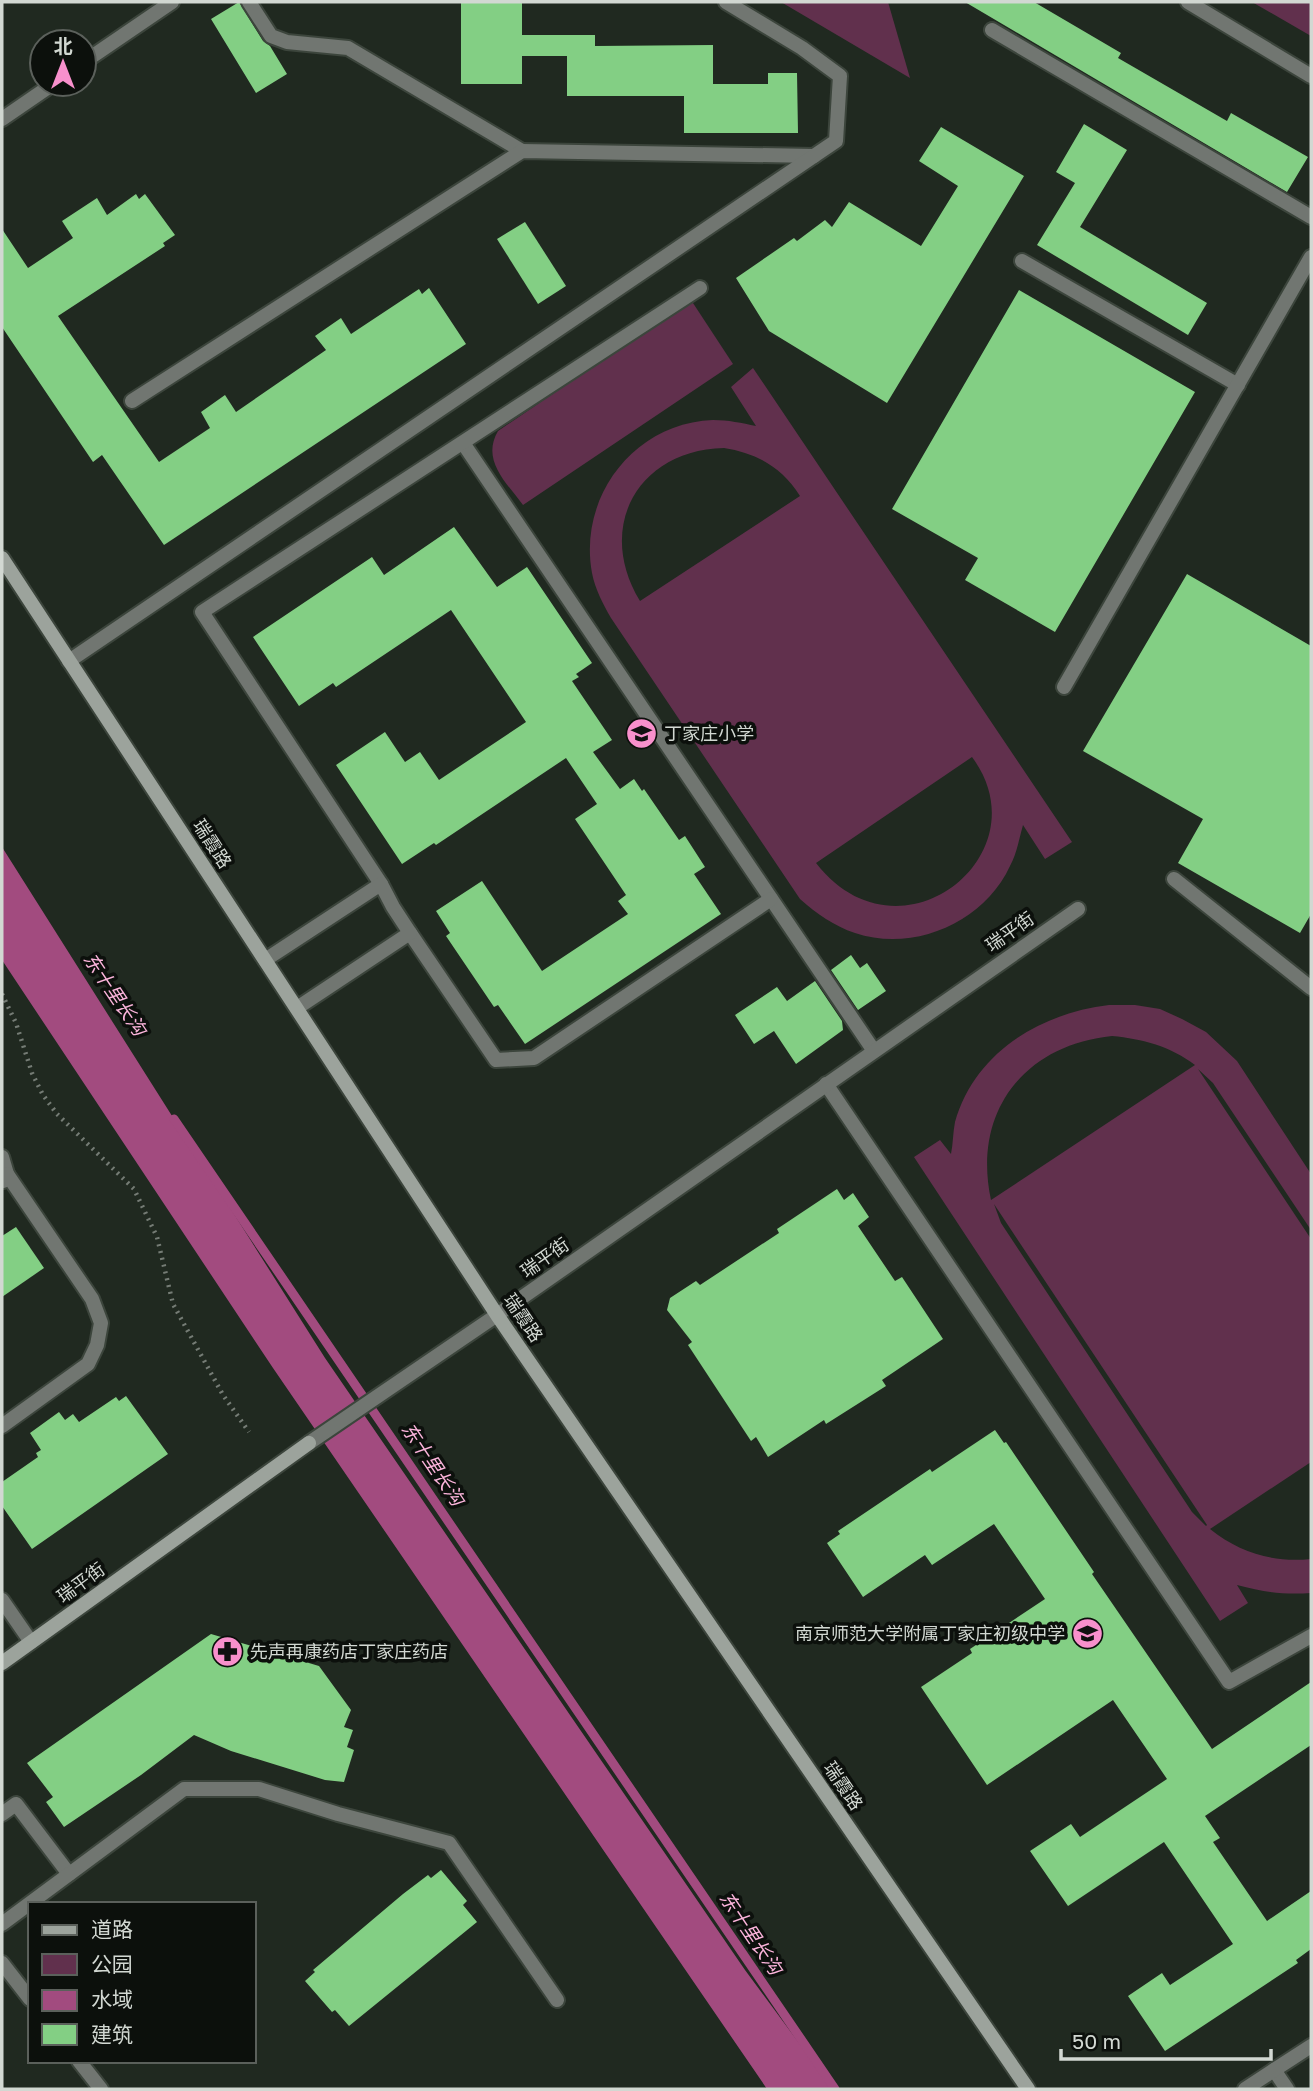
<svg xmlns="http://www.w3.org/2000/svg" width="1313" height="2091" font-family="'Golos Text','Noto Sans SC',sans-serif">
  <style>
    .green { fill: #61304d; fill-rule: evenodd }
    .water { fill: #a24b7f }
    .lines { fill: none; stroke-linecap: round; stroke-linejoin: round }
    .stream { stroke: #a24b7f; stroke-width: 9 }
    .building { fill: #83cf84 }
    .lane-casing { stroke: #3c453c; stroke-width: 18 }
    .street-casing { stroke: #3c453c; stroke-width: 18 }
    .secondary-casing { stroke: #3c453c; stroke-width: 18 }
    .path { stroke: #757c75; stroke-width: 4.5; stroke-dasharray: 2 5; stroke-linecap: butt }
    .lane { stroke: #717671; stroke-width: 14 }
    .street { stroke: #717671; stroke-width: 14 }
    .secondary { stroke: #9ca39c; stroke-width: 14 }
    .labels { text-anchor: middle; stroke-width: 7; stroke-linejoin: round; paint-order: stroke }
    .poi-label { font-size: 18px; fill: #d2d8d2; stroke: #0c100c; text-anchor: start }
    .street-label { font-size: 18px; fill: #d2d8d2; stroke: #0c100c }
    .water-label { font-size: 19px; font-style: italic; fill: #fbb4db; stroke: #0c100c }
  </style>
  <rect width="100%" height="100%" fill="#202920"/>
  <g class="green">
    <polygon points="781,2 888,2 910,78"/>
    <polygon points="1252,2 1311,2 1311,36"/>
    <path d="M691 300 733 364 523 505C506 482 481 460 498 431Z"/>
    <path d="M753 368 1072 842 1045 859 1023 825C1019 839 1017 853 1010 866 984 922 914 953 855 933 834 926 817 914 800 899L611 618C603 604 595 589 592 573 578 497 634 423 713 420 728 420 742 423 756 426L731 387ZM724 448C756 453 782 467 800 496L640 601C595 527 638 450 724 448ZM972 757C1045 855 899 970 816 863Z"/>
    <path d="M1109 1005H1135L1160 1009 1182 1019 1206 1032 1237 1061 1311 1174V1230L1213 1083 1198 1069 1311 1239V1462L1210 1529C1240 1553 1274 1563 1311 1559V1593C1284 1595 1263 1592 1237 1585L1248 1603 1220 1621 914 1157 940 1140 951 1154C953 1144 953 1132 955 1122 975 1052 1041 1013 1109 1005ZM1112 1036C1143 1039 1170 1046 1195 1065L991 1200C972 1112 1024 1045 1112 1036ZM994 1204 1207 1525 1206 1526 1192 1512 1001 1223Z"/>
  </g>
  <polygon class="water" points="2,847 325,1358 745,1970 833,2089 767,2089 273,1368 2,960"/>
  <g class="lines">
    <polyline class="stream" points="174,1119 835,2089"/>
  </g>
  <g class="building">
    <polygon points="239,2 263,41 270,46 287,74 256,93 211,19"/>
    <polygon points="461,2 522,2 522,35 595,35 595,46 713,45 713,84 768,84 768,73 797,73 798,133 684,133 684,96 567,96 567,56 522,56 522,84 461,84"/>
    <polygon points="965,2 1034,2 1121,53 1118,58 1227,121 1231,113 1308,157 1287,192"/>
    <polygon points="1084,124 1127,150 1080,227 1207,303 1188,335 1037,245 1075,183 1056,172"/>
    <polygon points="941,127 1024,176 887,403 769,331 736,278 794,238 797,241 825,220 832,227 849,202 921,246 958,186 919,161"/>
    <polygon points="136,194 139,199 145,194 175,235 163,243 165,246 58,316 159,462 210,428 201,412 225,395 236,412 326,350 315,336 341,318 351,334 419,289 422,294 429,288 466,344 164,545 102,455 93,462 2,327 2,229 28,268 73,238 62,221 97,198 107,215"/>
    <polygon points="525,222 566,286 538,304 497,239"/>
    <polygon points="1019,290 1195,392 1055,632 965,580 978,558 892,509"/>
    <polygon points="454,527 497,587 527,567 592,663 576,674 579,677 572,681 612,740 593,752 620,789 634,779 642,791 644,789 679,840 685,836 705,867 694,874 721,914 525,1044 498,1005 494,1007 446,936 450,933 436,911 482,881 542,971 628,914 618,901 626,895 575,819 597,804 566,758 436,845 434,843 402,864 336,765 385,732 405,762 420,752 439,780 526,722 451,610 336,687 333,683 299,706 253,637 372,557 384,575"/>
    <polygon points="1187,574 1311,646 1311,914 1300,933 1178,863 1203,819 1083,751"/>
    <polygon points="851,955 860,968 867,963 886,991 858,1010 831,970"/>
    <polygon points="815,981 842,1021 843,1030 796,1064 774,1031 754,1044 735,1015 777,987 787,1001"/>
    <polygon points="837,1189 844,1200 853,1193 869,1217 858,1226 895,1281 902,1277 943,1339 882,1380 886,1386 826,1424 824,1420 768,1457 756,1437 751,1441 688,1345 692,1342 667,1310 670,1298 696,1281 700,1285 779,1233 777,1229"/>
    <polygon points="16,1227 44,1268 2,1297 2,1236"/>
    <polygon points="126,1396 168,1454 32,1549 2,1506 2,1482 38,1457 36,1453 41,1450 30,1433 59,1412 65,1420 73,1414 79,1422 116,1397 119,1401"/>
    <polygon points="995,1430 1004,1443 1006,1442 1094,1572 1092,1574 1212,1749 1311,1682 1311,1745 1205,1816 1220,1838 1213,1842 1267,1921 1311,1891 1311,1949 1296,1960 1298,1963 1165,2051 1128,1996 1162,1973 1170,1985 1233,1944 1164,1842 1068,1906 1030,1851 1071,1824 1080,1837 1167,1779 1113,1700 987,1785 921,1687 972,1653 970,1649 1045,1599 994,1524 932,1565 925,1555 863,1597 827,1543 840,1534 838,1531 930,1469 932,1472"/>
    <polygon points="211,1634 319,1666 351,1710 344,1727 353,1730 347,1747 354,1750 344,1782 325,1780 231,1751 194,1735 141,1775 64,1827 46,1802 53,1797 27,1763"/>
    <polygon points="441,1870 467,1901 463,1905 477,1922 349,2026 335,2010 332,2012 305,1981 315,1972 313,1970 403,1894 428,1875 431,1878"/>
  </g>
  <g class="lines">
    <defs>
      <g id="lane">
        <polyline points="249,2 271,36 287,42 348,48 522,151"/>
        <polyline points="992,30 1311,217"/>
        <polyline points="84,62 172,2"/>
        <polyline points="2,119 53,84"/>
        <polyline points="1022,261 1238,385"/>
        <polyline points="132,401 522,151 814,156"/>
        <polyline points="463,443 874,1051"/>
        <polyline points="1064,687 1311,257"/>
        <polyline points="1174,879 1311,988"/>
        <polyline points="381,884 202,612 700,288"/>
        <polyline points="410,933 496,1060 534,1058 771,899"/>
        <polyline points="265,960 381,884 393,907 410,933 297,1008"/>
        <polyline points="826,1084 1229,1682 1311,1636"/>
        <polyline points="2,1157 7,1174 3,1181"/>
        <polyline points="2,1426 88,1364 97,1345 101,1323 92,1299 7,1174"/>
        <polyline points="2,1814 16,1804 69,1874"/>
        <polyline points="2,1924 184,1789 259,1789 338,1814 449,1843 557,2000"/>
        <polyline points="2,1963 30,1999"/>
        <polyline points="79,2061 101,2089"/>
        <polyline points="1274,2070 1287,2089"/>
        <polyline points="1245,2089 1311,2046"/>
      </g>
      <g id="street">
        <polyline points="1188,2 1311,76"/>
        <polyline points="69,661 836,141 840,76 802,48 726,2"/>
        <polyline points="309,1443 497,1315 1078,909"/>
        <polyline points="2,1600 31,1642"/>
      </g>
      <g id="secondary">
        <polyline points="2,558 497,1315 1028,2089"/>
        <polyline points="2,1663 309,1443"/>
      </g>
    </defs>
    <use href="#lane" class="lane-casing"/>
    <use href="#street" class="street-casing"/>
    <use href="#secondary" class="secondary-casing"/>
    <polyline class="path" points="2,994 16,1023 32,1073 43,1095 57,1114 134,1189 157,1237 173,1304 223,1395 249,1432"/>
    <use href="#lane" class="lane"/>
    <use href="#street" class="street"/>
    <use href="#secondary" class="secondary"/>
  </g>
  <defs>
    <symbol id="school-disc" viewBox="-11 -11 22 22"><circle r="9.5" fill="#f890cc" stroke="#0c100c"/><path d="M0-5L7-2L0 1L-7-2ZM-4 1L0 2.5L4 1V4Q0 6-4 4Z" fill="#111"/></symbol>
    <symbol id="pharmacy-disc" viewBox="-11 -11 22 22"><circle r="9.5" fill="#f890cc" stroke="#0c100c"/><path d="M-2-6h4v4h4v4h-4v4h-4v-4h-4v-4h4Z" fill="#111"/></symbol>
  </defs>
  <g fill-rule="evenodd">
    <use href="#school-disc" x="624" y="716" width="35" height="35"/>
    <use href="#school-disc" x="1070" y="1616" width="35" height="35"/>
    <use href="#pharmacy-disc" x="210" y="1634" width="35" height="35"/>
  </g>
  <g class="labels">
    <g class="poi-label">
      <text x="664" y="740">丁家庄小学</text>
      <text x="1065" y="1640" text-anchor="end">南京师范大学附属丁家庄初级中学</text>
      <text x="250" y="1658">先声再康药店丁家庄药店</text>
    </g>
    <g class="street-label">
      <text transform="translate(212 844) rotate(57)" y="6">瑞霞路</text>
      <text transform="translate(1010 932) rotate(-35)" y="6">瑞平街</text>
      <text transform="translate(545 1258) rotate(-35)" y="6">瑞平街</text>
      <text transform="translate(523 1318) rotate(56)" y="6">瑞霞路</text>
      <text transform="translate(81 1583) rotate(-36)" y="6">瑞平街</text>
      <text transform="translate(843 1786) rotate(56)" y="6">瑞霞路</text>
    </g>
    <g class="water-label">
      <text transform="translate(115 994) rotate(56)" y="7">东十里长沟</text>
      <text transform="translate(433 1464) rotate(56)" y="7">东十里长沟</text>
      <text transform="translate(751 1933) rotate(56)" y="7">东十里长沟</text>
    </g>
  </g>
  <rect width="1313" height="2091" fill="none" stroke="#d2d8d2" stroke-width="7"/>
  <rect x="28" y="1902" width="228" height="161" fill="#0c100c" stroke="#5b605b" stroke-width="2"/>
  <rect x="42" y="1925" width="35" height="10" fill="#9ca39c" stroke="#5b605b" stroke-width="2"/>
  <text x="91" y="1937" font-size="21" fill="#d2d8d2">道路</text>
  <rect x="42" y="1954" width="35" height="21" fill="#61304d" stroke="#5b605b" stroke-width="2"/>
  <text x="91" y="1972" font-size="21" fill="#d2d8d2">公园</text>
  <rect x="42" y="1990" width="35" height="21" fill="#a24b7f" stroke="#5b605b" stroke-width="2"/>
  <text x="91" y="2007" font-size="21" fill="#d2d8d2">水域</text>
  <rect x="42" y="2024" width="35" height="21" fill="#83cf84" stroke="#5b605b" stroke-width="2"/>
  <text x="91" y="2042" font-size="21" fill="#d2d8d2">建筑</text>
  <g transform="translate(63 63)"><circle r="33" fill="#0c100c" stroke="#5b605b" stroke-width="2"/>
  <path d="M0-5L12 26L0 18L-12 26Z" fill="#f890cc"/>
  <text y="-10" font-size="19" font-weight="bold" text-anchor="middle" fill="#d2d8d2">北</text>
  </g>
  <path d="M1061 2049v10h210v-10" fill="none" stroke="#d2d8d2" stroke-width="3.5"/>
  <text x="1072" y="2049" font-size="21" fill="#d2d8d2" stroke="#0c100c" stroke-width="5" paint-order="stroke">50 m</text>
</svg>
